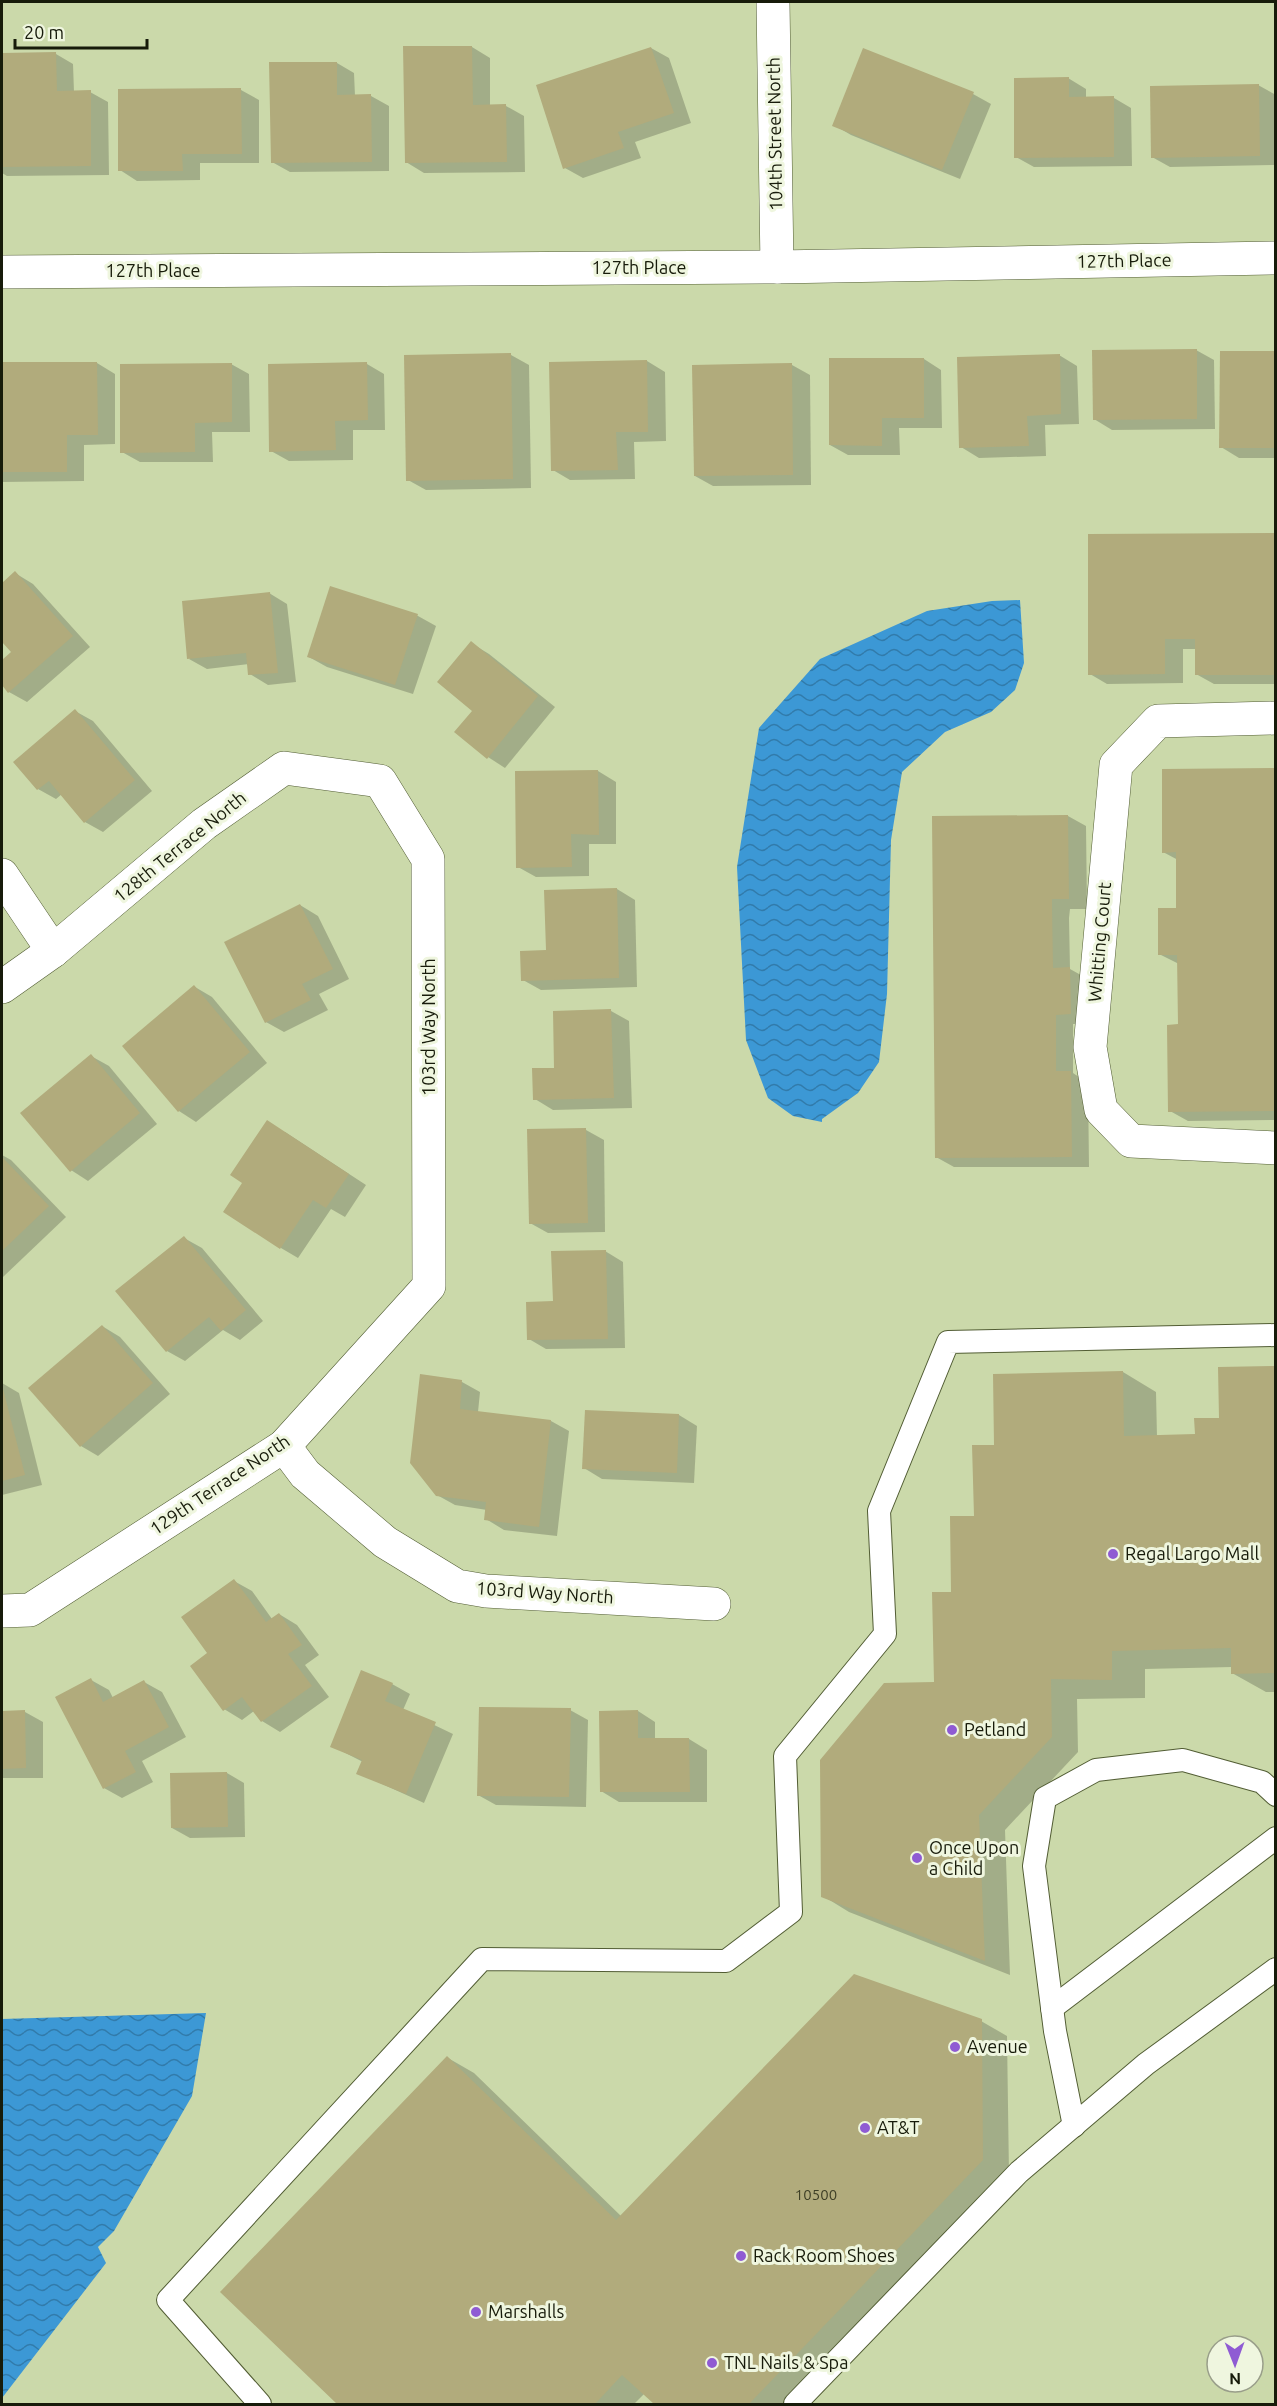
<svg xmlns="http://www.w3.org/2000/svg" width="1277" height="2406" font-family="Ubuntu,sans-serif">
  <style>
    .water { fill: url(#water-waves) }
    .shadow { fill: #0003 }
    .building { fill: #b1ab7c }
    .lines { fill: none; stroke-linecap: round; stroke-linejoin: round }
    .lane-casing { stroke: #525d34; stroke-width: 24 }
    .street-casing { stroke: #525d34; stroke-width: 34 }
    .lane { stroke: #fff; stroke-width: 22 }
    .street { stroke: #fff; stroke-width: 33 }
    .poi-dot { fill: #8f5bd3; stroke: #eff6df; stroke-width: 2 }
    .labels { text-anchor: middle; stroke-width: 6; stroke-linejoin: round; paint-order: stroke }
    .number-label { font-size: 15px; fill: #3e3f26 }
    .street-label { font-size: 18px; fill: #171b0a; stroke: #eff6df }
    .poi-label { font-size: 18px; fill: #171b0a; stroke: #eff6df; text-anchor: start }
  </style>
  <defs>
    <pattern id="water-waves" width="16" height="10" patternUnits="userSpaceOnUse" patternTransform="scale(1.5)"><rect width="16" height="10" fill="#3c98d5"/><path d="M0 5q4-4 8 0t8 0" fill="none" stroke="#317bab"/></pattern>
  </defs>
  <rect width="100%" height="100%" fill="#cbd9aa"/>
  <g class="water">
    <polygon points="1020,600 1024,663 1015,690 991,712 945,732 902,772 891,840 887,994 879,1062 858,1093 822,1119 822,1122 793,1116 768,1098 746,1040 737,867 759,728 820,659 927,611 992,601"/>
    <polygon points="206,2013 192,2096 114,2231 98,2247 106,2263 2,2398 2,2019"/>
  </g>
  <g class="shadow">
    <polygon points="472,47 490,58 490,106 506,106 524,116 525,172 424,173 406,162 405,48"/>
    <polygon points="651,48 669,58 691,123 635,142 641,158 583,178 565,168"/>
    <polygon points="864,50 973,94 991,104 960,179 851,135 834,125"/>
    <polygon points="2,54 56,54 73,64 74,92 90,92 108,102 109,175 7,176 2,173"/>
    <polygon points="337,63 354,73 355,96 371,96 389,106 389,171 290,172 272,162"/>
    <polygon points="1068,78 1086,89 1086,98 1114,98 1131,108 1132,166 1034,167 1016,157"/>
    <polygon points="1258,85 1276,95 1276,165 1170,167 1152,157"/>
    <polygon points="241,90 259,100 259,163 200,163 200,180 137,181 120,170"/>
    <polygon points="1196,350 1214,360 1215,429 1112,430 1094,419"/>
    <polygon points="1276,353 1276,458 1239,458 1221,447"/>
    <polygon points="511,355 529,365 531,488 426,490 408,480"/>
    <polygon points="1059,355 1077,366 1079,424 1045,425 1046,456 979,458 961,447"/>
    <polygon points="924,359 941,370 942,428 899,428 900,455 848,455 830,445"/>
    <polygon points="647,361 665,372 666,441 634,442 635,479 570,480 553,470"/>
    <polygon points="97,363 115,374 115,444 84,445 84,481 2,482 2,364"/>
    <polygon points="231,364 249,374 250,432 212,432 213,462 140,462 122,452"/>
    <polygon points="367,364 384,374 385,430 353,430 353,460 289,461 271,451"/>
    <polygon points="792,365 810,375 811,485 713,486 695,476"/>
    <polygon points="1276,535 1276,684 1214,684 1196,674 1196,649 1183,649 1183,683 1107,684 1090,674"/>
    <polygon points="15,573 33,584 90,647 27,702 9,692 2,683 2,662 13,652 2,639 2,585"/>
    <polygon points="331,588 418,616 436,626 413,694 327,667 309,657"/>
    <polygon points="269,593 287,604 296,682 268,685 250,674 249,664 207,669 189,659"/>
    <polygon points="471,643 489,654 555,707 505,768 488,757 474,711"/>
    <polygon points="75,711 93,721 152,791 103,832 85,822 62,794 56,799 38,789"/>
    <polygon points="1276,770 1276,1120 1188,1121 1170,1111 1179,1026 1179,964 1159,954 1178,909 1178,860 1163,852"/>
    <polygon points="598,771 616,782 616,844 589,844 589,876 536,877 518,867"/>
    <polygon points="1068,816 1086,826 1087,909 1070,909 1069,918 1070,969 1088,979 1088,1024 1073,1024 1073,1073 1088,1083 1089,1167 954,1167 936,1157"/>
    <polygon points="617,889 635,900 637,987 541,990 523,980 547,952"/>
    <polygon points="300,905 318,916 349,979 319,994 328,1010 284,1032 266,1022"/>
    <polygon points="195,987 212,997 267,1063 196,1122 179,1111"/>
    <polygon points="611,1011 629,1021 632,1108 553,1110 535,1099 556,1069"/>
    <polygon points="91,1056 109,1066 157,1124 88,1181 71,1170"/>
    <polygon points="586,1130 604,1140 605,1232 548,1233 530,1223"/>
    <polygon points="285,1132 366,1185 345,1217 331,1209 298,1258 281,1248"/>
    <polygon points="2,1155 11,1160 66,1217 3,1277"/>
    <polygon points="184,1238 202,1248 263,1321 240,1340 223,1330 185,1361 167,1351"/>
    <polygon points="605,1251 623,1262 625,1348 546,1349 529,1339 554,1303"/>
    <polygon points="102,1326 120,1337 170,1394 98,1456 81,1446"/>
    <polygon points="1276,1367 1276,1692 1266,1692 1232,1673 1232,1667 1145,1669 1145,1698 1077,1699 1078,1752 1005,1830 1010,1975 849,1912 823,1896 936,1683 953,1594 996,1447 1123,1372 1156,1392 1157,1437 1196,1436 1220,1419"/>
    <polygon points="421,1376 462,1382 480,1392 478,1412 551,1421 569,1431 557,1536 504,1530 486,1519 487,1510 455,1505 437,1495"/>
    <polygon points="2,1383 19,1393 42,1485 2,1495"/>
    <polygon points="679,1415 697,1426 694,1483 602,1479 584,1468"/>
    <polygon points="234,1581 252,1591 272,1619 279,1614 297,1625 319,1655 305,1665 329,1697 280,1732 262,1721 254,1711 242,1720 224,1709"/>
    <polygon points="91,1680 109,1690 113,1698 144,1682 162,1692 186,1737 142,1761 153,1782 122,1798 104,1788"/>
    <polygon points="392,1684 410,1694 403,1710 453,1734 424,1803 358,1773 363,1762 332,1746"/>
    <polygon points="570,1710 588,1720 586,1807 496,1805 478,1795"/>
    <polygon points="638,1711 655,1722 655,1739 689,1739 707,1750 707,1802 619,1802 601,1791"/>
    <polygon points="2,1712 25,1712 43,1722 43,1778 2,1778"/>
    <polygon points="227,1773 244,1783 245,1837 190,1838 172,1828"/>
    <polygon points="981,2021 1007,2036 1009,2175 789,2404 656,2404 644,2394 634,2404 339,2404 222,2292 448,2058 474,2073 622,2217"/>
  </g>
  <g class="building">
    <polygon points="403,46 472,46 473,105 506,104 507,162 405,163"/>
    <polygon points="651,47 674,113 618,132 624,148 563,169 536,85"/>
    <polygon points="863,48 974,92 942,170 832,126"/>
    <polygon points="56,52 57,91 91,90 91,166 2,167 2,53"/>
    <polygon points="269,62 337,62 337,95 371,94 372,162 271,163"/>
    <polygon points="1069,77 1069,97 1114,96 1114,157 1014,158 1014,78"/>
    <polygon points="1259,84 1260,156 1151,158 1150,86"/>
    <polygon points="241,88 242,154 182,154 183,171 118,171 118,89"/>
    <polygon points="1197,349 1197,419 1093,420 1092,350"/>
    <polygon points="1220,351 1276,351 1276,448 1219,448"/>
    <polygon points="511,353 513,479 406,481 404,355"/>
    <polygon points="1060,354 1061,414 1027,416 1029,446 959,448 957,357"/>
    <polygon points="829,358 924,358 924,418 882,418 882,446 829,445"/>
    <polygon points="647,360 648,432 616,432 618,470 551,471 549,362"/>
    <polygon points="2,362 97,362 98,435 67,435 67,472 2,472"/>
    <polygon points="367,362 368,420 335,421 336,450 269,452 268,364"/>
    <polygon points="232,363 232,422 195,423 195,452 120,453 120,364"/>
    <polygon points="792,363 793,475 694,476 692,365"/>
    <polygon points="1276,533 1276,675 1195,675 1195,639 1165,639 1165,674 1088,675 1088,534"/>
    <polygon points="15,571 73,636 8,693 2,685 2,660 11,652 2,642 2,583"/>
    <polygon points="330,586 418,614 395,685 307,657"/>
    <polygon points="270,592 278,673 248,675 246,653 187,659 182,601"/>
    <polygon points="471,641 538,696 487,759 454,732 472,711 437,682"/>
    <polygon points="75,709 135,780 84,823 49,781 37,790 13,762"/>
    <polygon points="1276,768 1276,1111 1168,1112 1167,1025 1178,1024 1177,955 1158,955 1158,908 1176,908 1176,852 1162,853 1162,769"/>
    <polygon points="598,770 599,835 571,834 572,867 516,868 515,771"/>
    <polygon points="1068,815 1069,899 1052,899 1052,908 1053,968 1070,967 1071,1014 1056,1015 1056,1071 1071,1071 1072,1157 935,1158 932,816"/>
    <polygon points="617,888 619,978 521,981 520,951 546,950 544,890"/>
    <polygon points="300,904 333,969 302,984 311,1000 265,1023 224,942"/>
    <polygon points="194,985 250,1052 178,1112 122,1046"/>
    <polygon points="611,1009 614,1098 533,1100 532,1068 554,1068 553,1011"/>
    <polygon points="91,1054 140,1113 70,1172 20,1113"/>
    <polygon points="267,1120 349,1174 326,1208 313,1200 280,1249 223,1212 242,1183 230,1175"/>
    <polygon points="586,1128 588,1223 529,1224 527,1129"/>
    <polygon points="2,1157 49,1206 2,1251"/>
    <polygon points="184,1236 246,1310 221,1331 209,1317 166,1352 115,1291"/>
    <polygon points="606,1250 608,1339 527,1340 526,1302 553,1301 551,1251"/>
    <polygon points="102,1325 153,1383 80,1447 28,1388"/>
    <polygon points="1276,1366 1276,1673 1231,1674 1231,1648 1112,1651 1112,1680 1051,1679 1052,1737 979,1815 985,1961 821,1897 820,1760 884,1683 934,1682 932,1592 951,1592 950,1516 974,1516 972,1445 994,1445 993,1374 1123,1371 1124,1436 1195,1434 1194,1418 1219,1418 1218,1367"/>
    <polygon points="420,1374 462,1380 460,1409 551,1420 539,1527 484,1520 486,1502 436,1496 410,1463"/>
    <polygon points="2,1385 25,1475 2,1481"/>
    <polygon points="585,1410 679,1414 677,1473 582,1469"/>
    <polygon points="234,1579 266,1622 279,1613 302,1645 288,1654 312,1686 261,1722 242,1697 223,1711 190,1666 207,1653 181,1617"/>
    <polygon points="361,1670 393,1683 385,1701 436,1722 406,1794 356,1774 362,1760 330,1747"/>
    <polygon points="91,1678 103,1702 144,1680 169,1727 125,1751 136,1772 103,1789 55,1697"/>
    <polygon points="479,1707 571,1708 569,1797 477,1796"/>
    <polygon points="25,1710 26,1768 2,1769 2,1711"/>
    <polygon points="638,1710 638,1738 689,1738 690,1792 600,1792 599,1711"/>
    <polygon points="227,1772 228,1827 171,1828 170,1773"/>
    <polygon points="854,1974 982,2019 983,2160 749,2404 654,2404 622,2375 595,2404 337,2404 220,2292 447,2056 616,2220"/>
  </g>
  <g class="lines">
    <defs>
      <g id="lane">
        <polyline points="1052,2008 1276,1838"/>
        <polyline points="1074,2126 1055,2031 1034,1866 1045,1798 1096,1770 1183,1760 1262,1782 1276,1795"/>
        <polyline points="260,2404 168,2300 482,1959 726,1961 791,1912 785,1756 885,1634 879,1511 948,1342 1276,1335"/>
        <polyline points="795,2404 1019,2172 1146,2064 1276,1969"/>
      </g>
      <g id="street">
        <polyline points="773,2 777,267"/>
        <polyline points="2,272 777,267 1276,258"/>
        <polyline points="1276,718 1158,721 1116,765 1090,1047 1101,1110 1131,1141 1276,1148"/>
        <polyline points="2,875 53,951"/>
        <polyline points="2,987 53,951 204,824 284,768 380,781 428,859 429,1286 284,1446 30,1610 2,1611"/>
        <polyline points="284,1446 305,1474 385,1542 457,1586 486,1591 714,1604"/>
      </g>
    </defs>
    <use href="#lane" class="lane-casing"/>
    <use href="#street" class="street-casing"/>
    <use href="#lane" class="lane"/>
    <use href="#street" class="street"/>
  </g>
  <g class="poi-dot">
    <circle cx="1113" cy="1554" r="6"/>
    <circle cx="952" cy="1730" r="6"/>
    <circle cx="917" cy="1858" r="6"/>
    <circle cx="955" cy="2047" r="6"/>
    <circle cx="865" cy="2128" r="6"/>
    <circle cx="741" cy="2256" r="6"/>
    <circle cx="476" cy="2312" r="6"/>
    <circle cx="712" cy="2363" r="6"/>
  </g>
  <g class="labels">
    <g class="number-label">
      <text x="816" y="2200">10500</text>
    </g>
    <g class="street-label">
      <text transform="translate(775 134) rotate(-91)" y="6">104th Street North</text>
      <text transform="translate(1124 261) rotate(-1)" y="6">127th Place</text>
      <text x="639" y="274">127th Place</text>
      <text x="153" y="277">127th Place</text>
      <text transform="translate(180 847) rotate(-39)" y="6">128th Terrace North</text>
      <text transform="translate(1100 942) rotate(-85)" y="6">Whitting Court</text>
      <text transform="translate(429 1027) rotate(-90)" y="6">103rd Way North</text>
      <text transform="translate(220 1485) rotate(-34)" y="6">129th Terrace North</text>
      <text transform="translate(545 1593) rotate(4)" y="6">103rd Way North</text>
    </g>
    <g class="poi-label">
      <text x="1125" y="1560">Regal Largo Mall</text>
      <text x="964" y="1736">Petland</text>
      <text x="929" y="1854">Once Upon<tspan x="929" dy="21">a Child</tspan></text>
      <text x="967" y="2053">Avenue</text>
      <text x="877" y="2134">AT&amp;T</text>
      <text x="753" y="2262">Rack Room Shoes</text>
      <text x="488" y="2318">Marshalls</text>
      <text x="724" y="2369">TNL Nails &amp; Spa</text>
    </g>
  </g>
  <rect width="1277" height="2406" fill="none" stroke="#171b0a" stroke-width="6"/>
  <g transform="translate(1235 2364) rotate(179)"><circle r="28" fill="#eff6df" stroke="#999e8a" stroke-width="1.5"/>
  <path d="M0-4.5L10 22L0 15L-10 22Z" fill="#8f5bd3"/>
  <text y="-9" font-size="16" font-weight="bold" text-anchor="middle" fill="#171b0a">N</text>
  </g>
  <path d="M15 39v9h132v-9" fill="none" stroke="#171b0a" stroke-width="3"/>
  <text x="24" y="39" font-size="18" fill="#171b0a" stroke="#eff6df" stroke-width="4.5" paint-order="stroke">20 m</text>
</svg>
